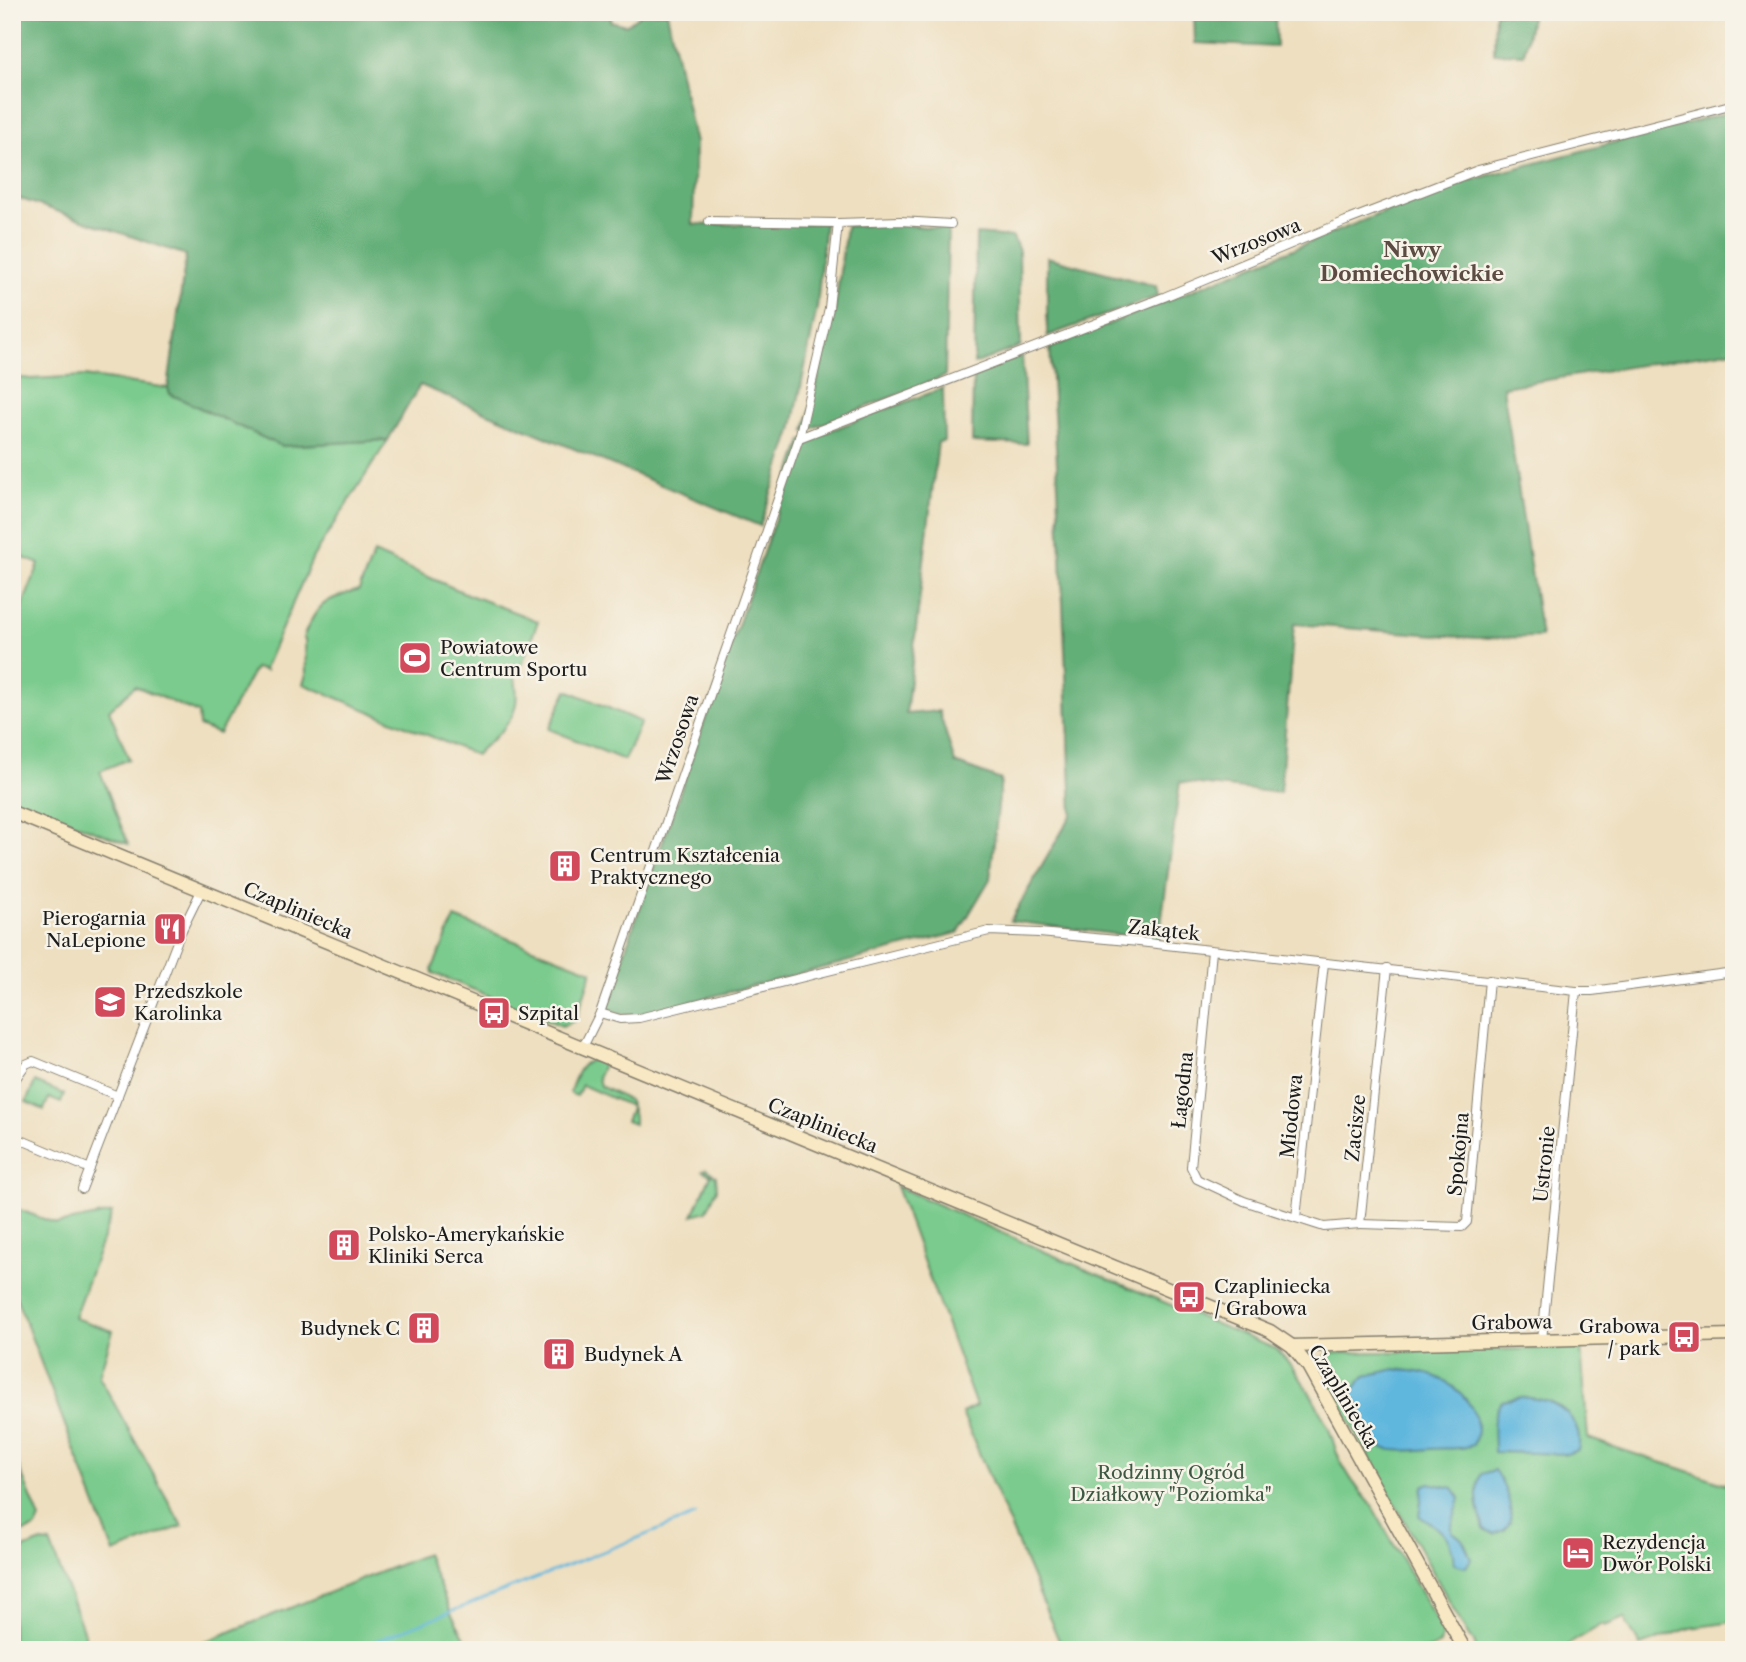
<svg xmlns="http://www.w3.org/2000/svg" width="1746" height="1662" font-family="'Libre Caslon Text',serif">
  <style>
    .green { fill: #7acb8d; stroke: #4b7454; stroke-width: 2 }
    .forest { fill: #63af78; stroke: #40664a; stroke-width: 2 }
    .water { fill: #61b7de; stroke: #3e6a7d; stroke-width: 2 }
    .lines { fill: none; stroke-linecap: round; stroke-linejoin: round }
    .stream { stroke: #61b7de; stroke-width: 2.5 }
    .street-casing { stroke: #857e6e; stroke-width: 10 }
    .secondary-casing { stroke: #857e6e; stroke-width: 15 }
    .street { stroke: #fff; stroke-width: 8 }
    .secondary { stroke: #f8e8c3; stroke-width: 12 }
    .labels { text-anchor: middle; stroke-width: 5; stroke-linejoin: round; paint-order: stroke }
    .street-label { font-size: 19px; fill: #1c1c1c; stroke: #f7f3e8 }
    .poi-label { font-size: 19px; fill: #1c1c1c; stroke: #f7f3e8; text-anchor: start }
    .park-label { font-size: 19px; fill: #3d5944; stroke: #f7f3e8 }
    .neighbourhood-label { font-size: 21px; font-weight: bold; fill: #5b4b42; stroke: #f7f3e8 }
  </style>
  <rect width="100%" height="100%" fill="#f7f3e8"/>
  <filter id="ink" filterUnits="userSpaceOnUse"><feTurbulence type="fractalNoise" baseFrequency=".0143" numOctaves="2"/><feDisplacementMap in="SourceGraphic" scale="14" xChannelSelector="R" yChannelSelector="G"/><feConvolveMatrix kernelMatrix="1 2 1 2 8 2 1 2 1" color-interpolation-filters="sRGB"/></filter>
  <filter id="wash" filterUnits="userSpaceOnUse"><feTurbulence type="fractalNoise" baseFrequency=".00686" numOctaves="4" result="noise"/><feDisplacementMap in="SourceGraphic" scale="28" xChannelSelector="R" yChannelSelector="G"/><feGaussianBlur stdDeviation="1.57" result="paint"/><feColorMatrix in="noise" values="0 0 0 0 0 0 0 0 0 0 0 0 0 0 0 0 0 1.4 0 .05"/><feComposite in="paint" operator="in"/></filter>
  <g filter="url(#wash)">
    <rect width="100%" height="100%" fill="#eedfc0"/>
    <g class="green">
      <polygon points="84,376 168,388 170,394 281,446 388,440 313,557 264,669 267,671 255,668 219,734 199,726 198,713 135,686 109,710 129,759 100,771 128,844 12,799 12,632 39,564 12,553 12,377 32,379"/>
      <path d="M374 553 467 594 538 621 521 667 513 665C518 695 522 713 496 736 489 743 482 747 476 755L303 684 306 675 305 640 303 638C317 603 324 600 359 590Z"/>
      <polygon points="567,690 641,722 624,760 549,729"/>
      <polygon points="455,918 592,971 576,1020 562,1026 433,973 432,969"/>
      <path d="M592 1060 603 1064 598 1077 600 1086 628 1100C632 1108 635 1116 634 1124L626 1121 631 1109 630 1106 582 1085 577 1096 571 1094 570 1091C575 1079 578 1064 592 1060Z"/>
      <polygon points="35,1082 64,1094 61,1103 49,1098 44,1110 26,1102"/>
      <polygon points="706,1169 716,1176 717,1189 707,1211 693,1215 711,1175 703,1171"/>
      <path d="M896 1186 1073 1264 1276 1349C1298 1371 1315 1399 1328 1427 1332 1435 1334 1445 1337 1453 1345 1472 1357 1489 1371 1504L1443 1632 1440 1644 1428 1650H1063L962 1413 976 1406Z"/>
      <polygon points="12,1207 57,1224 112,1213 74,1318 113,1331 99,1376 182,1526 114,1553 12,1287"/>
      <path d="M1581 1348 1588 1438C1637 1456 1686 1469 1734 1487V1622L1690 1628 1640 1646 1624 1618 1605 1626 1603 1624 1559 1650H1476C1475 1644 1475 1640 1469 1637L1322 1372 1323 1358 1330 1353Z"/>
      <polygon points="12,1451 40,1519 36,1528 12,1536"/>
      <polygon points="42,1542 50,1543 86,1638 82,1648 78,1650 12,1650 12,1553"/>
      <polygon points="426,1554 451,1613 472,1650 184,1650"/>
    </g>
    <g class="forest">
      <polygon points="12,12 612,12 610,21 626,25 643,12 667,12 695,143 693,224 783,225 825,222 817,308 792,431 760,526 420,385 388,440 281,446 170,394 168,388 186,255 12,196"/>
      <polygon points="1194,12 1275,12 1276,47 1195,43"/>
      <polygon points="1495,12 1532,12 1524,54 1494,53"/>
      <polygon points="1734,111 1734,350 1503,387 1541,637 1476,638 1294,624 1280,793 1180,782 1159,940 1010,921 1072,814 1057,464 1050,348 1384,212 1467,181"/>
      <polygon points="895,224 948,229 945,376 805,431 835,309 846,226"/>
      <polygon points="976,234 1013,237 1019,251 1021,346 974,364"/>
      <polygon points="1047,257 1156,286 1158,296 1047,336"/>
      <polygon points="1022,355 1027,444 972,442 973,376"/>
      <polygon points="943,388 944,441 938,442 906,714 939,711 955,763 1001,780 990,879 958,933 640,1015 621,1014 605,1008 802,441"/>
    </g>
    <g class="water">
      <path d="M1395 1369C1407 1371 1422 1371 1434 1376 1461 1387 1487 1415 1473 1445 1458 1451 1446 1447 1430 1449 1378 1454 1359 1450 1350 1393L1365 1376Z"/>
      <path d="M1521 1397C1532 1398 1544 1399 1554 1404 1571 1412 1583 1432 1578 1450L1567 1454 1494 1452C1494 1434 1490 1415 1502 1401Z"/>
      <path d="M1494 1470C1503 1482 1513 1504 1510 1520 1510 1524 1506 1527 1505 1530L1494 1534 1484 1529C1478 1509 1473 1494 1481 1474Z"/>
      <path d="M1429 1483 1453 1488 1460 1498 1452 1525V1532C1464 1538 1466 1546 1471 1559L1466 1567 1454 1564C1452 1534 1442 1531 1419 1516L1423 1486Z"/>
    </g>
    <g class="lines">
      <polyline class="stream" points="353,1650 696,1515"/>
    </g>
  </g>
  <g filter="url(#ink)">
    <g class="lines">
      <defs>
        <g id="street">
          <polyline points="709,221 838,223 900,221 951,224"/>
          <polyline points="799,438 1164,297 1346,221 1478,170 1734,104"/>
          <polyline points="1212,951 1191,1167 1197,1179 1244,1201 1296,1218 1324,963"/>
          <polyline points="600,1013 620,1019 639,1018 989,931 1039,933 1139,942 1576,991 1592,991 1734,972"/>
          <polyline points="582,1049 600,1013 799,438 829,308 838,223"/>
          <polyline points="12,1084 26,1064 33,1061 118,1096"/>
          <polyline points="12,1136 90,1169"/>
          <polyline points="82,1189 180,934 201,891"/>
          <polyline points="1296,1218 1324,1227 1360,1224 1387,968"/>
          <polyline points="1360,1224 1462,1227 1467,1222 1489,980"/>
          <polyline points="1542,1340 1576,991"/>
        </g>
        <g id="secondary">
          <polyline points="12,812 1270,1331 1292,1346 1308,1366 1465,1650"/>
          <polyline points="1292,1346 1734,1335"/>
        </g>
      </defs>
      <use href="#street" class="street-casing"/>
      <use href="#secondary" class="secondary-casing"/>
      <use href="#street" class="street"/>
      <use href="#secondary" class="secondary"/>
    </g>
  </g>
  <defs>
    <symbol id="stadium-square" viewBox="-11 -11 22 22"><rect x="-9" y="-9" width="18" height="18" rx="4" fill="#d1495b" stroke="#f7f3e8"/><path d="M0-5a6.5 5 0 1 0 0 10a6.5 5 0 1 0 0-10ZM-3.5-1.8h7v3.6h-7Z" fill="#fff"/></symbol>
    <symbol id="building-square" viewBox="-11 -11 22 22"><rect x="-9" y="-9" width="18" height="18" rx="4" fill="#d1495b" stroke="#f7f3e8"/><path d="M-4-6H4V6H1V3H-1V6H-4ZM-2.5-4.3h1.7v1.8h-1.7ZM.8-4.3h1.7v1.8H.8ZM-2.5-1h1.7V.8h-1.7ZM.8-1h1.7V.8H.8Z" fill="#fff"/></symbol>
    <symbol id="restaurant-square" viewBox="-11 -11 22 22"><rect x="-9" y="-9" width="18" height="18" rx="4" fill="#d1495b" stroke="#f7f3e8"/><path d="M-5-6h1v4h1v-4h1v4h1v-4h1v5L-1.5 .5V6h-2V.5L-5-1ZM5-6V6H3V1.5H1.5Q1.5-4 5-6Z" fill="#fff"/></symbol>
    <symbol id="school-square" viewBox="-11 -11 22 22"><rect x="-9" y="-9" width="18" height="18" rx="4" fill="#d1495b" stroke="#f7f3e8"/><path d="M0-5L7-2L0 1L-7-2ZM-4 1L0 2.5L4 1V4Q0 6-4 4Z" fill="#fff"/></symbol>
    <symbol id="bus-square" viewBox="-11 -11 22 22"><rect x="-9" y="-9" width="18" height="18" rx="4" fill="#d1495b" stroke="#f7f3e8"/><path d="M-5-6H5V4H4V6H2V4H-2V6H-4V4H-5ZM-3.5-4V0h7V-4ZM-3.5 1.2v1.5H-2V1.2ZM2 1.2v1.5H3.5V1.2Z" fill="#fff"/></symbol>
    <symbol id="hotel-square" viewBox="-11 -11 22 22"><rect x="-9" y="-9" width="18" height="18" rx="4" fill="#d1495b" stroke="#f7f3e8"/><path d="M-6-4.5h1.5V1H6V5H4.5V3h-9V5H-6ZM-4 0a1.8 1.8 0 1 1 3.6 0ZM.5 0V-2.5h3Q6-2.5 6 0Z" fill="#fff"/></symbol>
  </defs>
  <g fill-rule="evenodd">
    <use href="#stadium-square" x="396" y="639" width="38" height="38"/>
    <use href="#building-square" x="546" y="847" width="38" height="38"/>
    <use href="#restaurant-square" x="151" y="910" width="38" height="38"/>
    <use href="#school-square" x="91" y="983" width="38" height="38"/>
    <use href="#bus-square" x="475" y="994" width="38" height="38"/>
    <use href="#building-square" x="325" y="1226" width="38" height="38"/>
    <use href="#bus-square" x="1170" y="1278" width="38" height="38"/>
    <use href="#building-square" x="405" y="1309" width="38" height="38"/>
    <use href="#bus-square" x="1665" y="1318" width="38" height="38"/>
    <use href="#building-square" x="540" y="1335" width="38" height="38"/>
    <use href="#hotel-square" x="1559" y="1534" width="38" height="38"/>
  </g>
  <g class="labels">
    <g class="street-label">
      <text transform="translate(1256 241) rotate(-22)" y="7">Wrzosowa</text>
      <text transform="translate(677 739) rotate(-71)" y="7">Wrzosowa</text>
      <text transform="translate(298 910) rotate(23)" y="7">Czapliniecka</text>
      <text transform="translate(1164 930) rotate(6)" y="7">Zakątek</text>
      <text transform="translate(1182 1090) rotate(-84)" y="7">Łagodna</text>
      <text transform="translate(1291 1116) rotate(-84)" y="7">Miodowa</text>
      <text transform="translate(823 1125) rotate(22)" y="7">Czapliniecka</text>
      <text transform="translate(1355 1128) rotate(-84)" y="7">Zacisze</text>
      <text transform="translate(1458 1154) rotate(-85)" y="7">Spokojna</text>
      <text transform="translate(1544 1164) rotate(-84)" y="7">Ustronie</text>
      <text transform="translate(1512 1322) rotate(-1)" y="7">Grabowa</text>
      <text transform="translate(1344 1396) rotate(59)" y="7">Czapliniecka</text>
    </g>
    <g class="poi-label">
      <text x="440" y="654">Powiatowe<tspan x="440" dy="22">Centrum Sportu</tspan></text>
      <text x="590" y="862">Centrum Kształcenia<tspan x="590" dy="22">Praktycznego</tspan></text>
      <text x="146" y="925" text-anchor="end">Pierogarnia<tspan x="146" dy="22">NaLepione</tspan></text>
      <text x="134" y="998">Przedszkole<tspan x="134" dy="22">Karolinka</tspan></text>
      <text x="518" y="1020">Szpital</text>
      <text x="368" y="1241">Polsko-Amerykańskie<tspan x="368" dy="22">Kliniki Serca</tspan></text>
      <text x="1214" y="1293">Czapliniecka<tspan x="1214" dy="22">/ Grabowa</tspan></text>
      <text x="1660" y="1333" text-anchor="end">Grabowa<tspan x="1660" dy="22">/ park</tspan></text>
      <text x="400" y="1335" text-anchor="end">Budynek C</text>
      <text x="584" y="1361">Budynek A</text>
      <text x="1602" y="1549">Rezydencja<tspan x="1602" dy="22">Dwór Polski</tspan></text>
    </g>
    <g class="park-label">
      <text x="1171" y="1479">Rodzinny Ogród<tspan x="1171" dy="22">Działkowy "Poziomka"</tspan></text>
    </g>
    <g class="neighbourhood-label">
      <text x="1412" y="257">Niwy<tspan x="1412" dy="24">Domiechowickie</tspan></text>
    </g>
  </g>
  <rect width="1746" height="1662" fill="none" stroke="#f7f3e8" stroke-width="42"/>
</svg>
